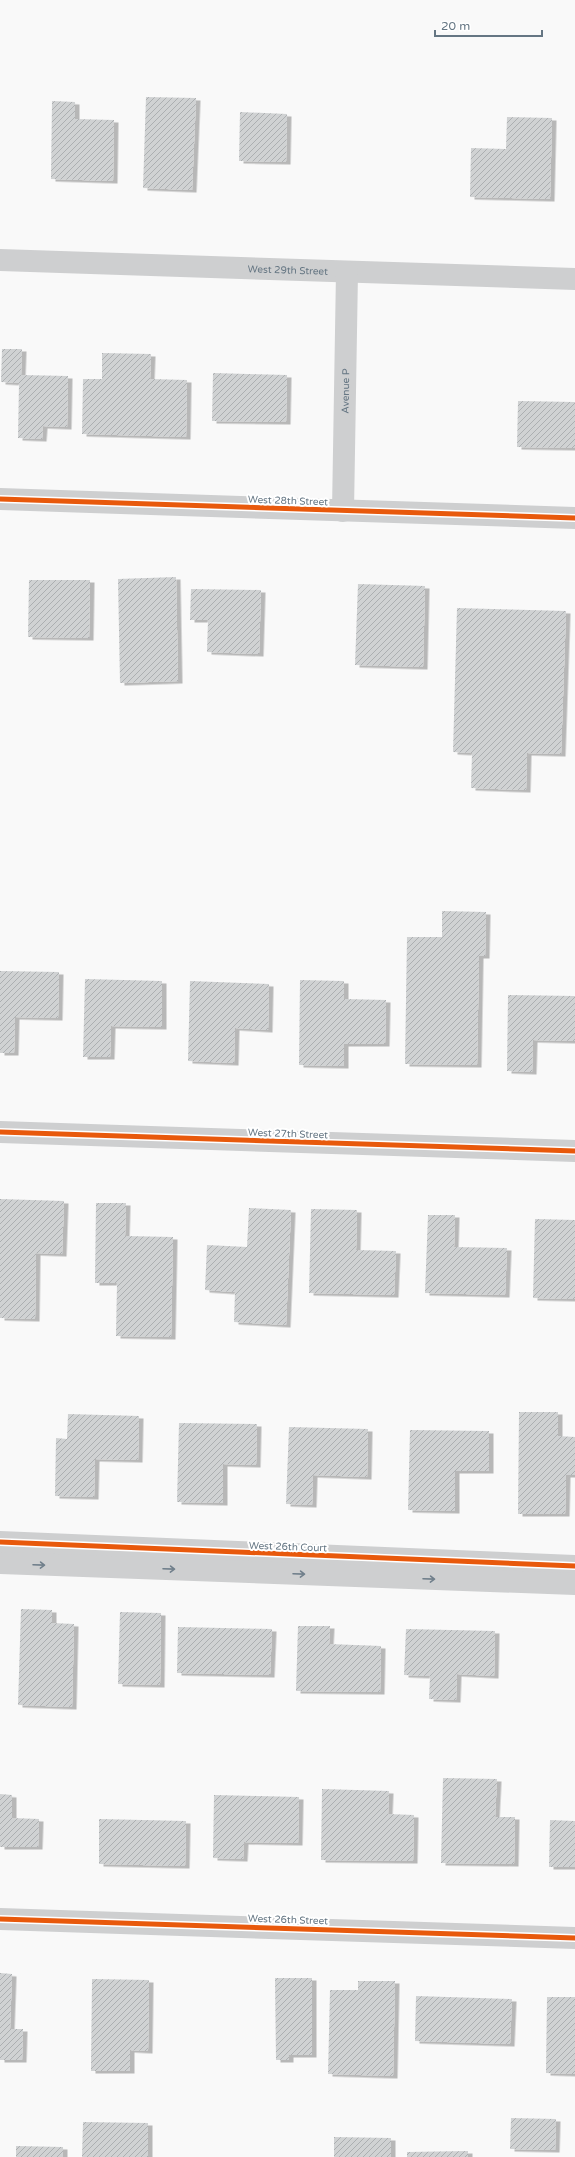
<svg xmlns="http://www.w3.org/2000/svg" width="575" height="2157" font-family="'Varela Round',sans-serif">
  <style>
    .building { fill: url(#building-hatch); filter: url(#shadow) }
    .lines { fill: none; stroke-linecap: round; stroke-linejoin: round }
    .minor { stroke: #cecfd0; stroke-width: 22 }
    .cycleway-casing { stroke: #fff; stroke-width: 8 }
    .cycleway { stroke: #e8590c; stroke-width: 5 }
    .oneway { stroke: #707f8b }
    .labels { text-anchor: middle; stroke-width: 4; stroke-linejoin: round; paint-order: stroke }
    .street-label { font-size: 10px; fill: #657683; stroke: #fff }
  </style>
  <defs>
    <pattern id="building-hatch" width="6" height="6" patternUnits="userSpaceOnUse"><rect width="6" height="6" fill="#d0d2d3"/><path d="M-1 1l2-2M0 6l6-6M5 7l2-2" fill="none" stroke="#acafb1"/></pattern>
    <filter id="shadow"><feDropShadow dx="4.5" dy="2.5" stdDeviation="0" flood-color="#0004"/></filter>
  </defs>
  <rect width="100%" height="100%" fill="#f9f9f9"/>
  <g class="building">
    <polygon points="146,97 196,98 192,190 143,188"/>
    <polygon points="52,101 75,102 75,119 114,120 113,181 51,179"/>
    <polygon points="240,112 287,114 286,162 239,161"/>
    <polygon points="507,117 552,118 550,199 470,197 471,148 506,149"/>
    <polygon points="2,349 22,349 21,375 68,376 67,427 43,426 42,439 18,438 19,383 1,382"/>
    <polygon points="102,353 151,354 150,379 187,380 186,437 82,434 83,379 102,379"/>
    <polygon points="213,373 287,375 286,422 212,421"/>
    <polygon points="518,401 575,402 575,448 517,447"/>
    <polygon points="176,577 178,681 120,683 118,579"/>
    <polygon points="29,580 90,580 89,638 28,637"/>
    <polygon points="358,584 425,586 423,667 355,665"/>
    <polygon points="191,589 261,590 259,654 207,652 208,620 190,620"/>
    <polygon points="457,608 566,611 561,754 527,753 526,790 471,788 472,753 453,752"/>
    <polygon points="442,911 486,912 485,956 479,956 477,1065 405,1064 407,937 442,937"/>
    <polygon points="0,971 59,972 58,1018 15,1017 14,1053 0,1053"/>
    <polygon points="85,979 162,981 162,1027 111,1026 110,1057 83,1057"/>
    <polygon points="300,980 344,981 344,999 386,1000 385,1044 344,1044 344,1066 299,1065"/>
    <polygon points="190,981 269,984 268,1030 235,1028 234,1063 188,1061"/>
    <polygon points="508,995 575,996 575,1041 533,1040 532,1072 507,1071"/>
    <polygon points="0,1199 64,1201 62,1254 36,1253 35,1319 0,1318"/>
    <polygon points="96,1203 126,1203 125,1236 173,1237 171,1337 116,1336 117,1283 95,1283"/>
    <polygon points="249,1208 291,1210 286,1325 234,1322 235,1292 205,1290 207,1245 247,1247"/>
    <polygon points="311,1209 357,1210 356,1250 396,1251 394,1295 309,1293"/>
    <polygon points="428,1215 455,1215 454,1247 507,1248 505,1295 425,1293"/>
    <polygon points="535,1219 575,1220 575,1299 533,1298"/>
    <polygon points="519,1412 558,1412 558,1436 575,1437 575,1475 566,1475 565,1514 518,1514"/>
    <polygon points="68,1414 139,1416 138,1460 95,1459 94,1497 55,1496 56,1438 67,1439"/>
    <polygon points="179,1423 257,1424 256,1465 223,1464 223,1503 177,1502"/>
    <polygon points="289,1427 368,1429 367,1477 313,1475 312,1505 286,1504"/>
    <polygon points="410,1430 489,1431 489,1471 455,1471 455,1511 408,1510"/>
    <polygon points="21,1609 52,1610 52,1623 74,1624 72,1707 18,1705"/>
    <polygon points="120,1612 161,1613 160,1685 118,1684"/>
    <polygon points="298,1626 330,1626 329,1644 381,1646 380,1692 296,1691"/>
    <polygon points="178,1627 272,1629 270,1675 177,1673"/>
    <polygon points="406,1629 495,1631 494,1676 457,1674 456,1700 429,1699 430,1676 404,1675"/>
    <polygon points="443,1778 497,1779 495,1817 515,1817 514,1864 441,1863"/>
    <polygon points="322,1789 389,1791 388,1814 414,1815 413,1861 321,1860"/>
    <polygon points="0,1794 12,1795 12,1818 39,1819 38,1847 0,1847"/>
    <polygon points="214,1795 299,1797 298,1843 244,1842 243,1859 213,1858"/>
    <polygon points="99,1819 186,1821 185,1866 99,1864"/>
    <polygon points="550,1820 575,1821 575,1867 549,1867"/>
    <polygon points="0,1973 12,1974 10,2029 23,2029 22,2060 0,2060"/>
    <polygon points="275,1978 312,1978 312,2055 289,2055 289,2060 276,2060"/>
    <polygon points="92,1979 149,1980 148,2051 130,2050 130,2071 91,2071"/>
    <polygon points="358,1981 395,1981 393,2076 328,2074 330,1990 358,1990"/>
    <polygon points="416,1996 512,1999 510,2044 415,2041"/>
    <polygon points="547,1997 575,1997 575,2074 546,2073"/>
    <polygon points="511,2118 556,2119 555,2150 510,2149"/>
    <polygon points="83,2122 148,2123 148,2157 82,2157"/>
    <polygon points="334,2137 391,2138 391,2157 334,2157"/>
    <polygon points="16,2146 63,2147 63,2157 16,2157"/>
    <polygon points="468,2151 468,2157 407,2157 407,2152"/>
  </g>
  <g class="lines">
    <g class="minor">
      <path id="s1" d="M0 260 575 279"/>
      <polyline points="0,499 575,518"/>
      <path id="s2" d="M343 511 347 272"/>
      <polyline points="0,1132 575,1151"/>
      <polyline points="0,1542 575,1566"/>
      <polyline points="0,1563 575,1584"/>
      <polyline points="0,1919 575,1938"/>
    </g>
    <defs>
      <g id="cycleway">
        <polyline points="0,499 575,518"/>
        <polyline points="0,1132 575,1151"/>
        <polyline points="0,1542 575,1566"/>
        <polyline points="0,1919 575,1938"/>
      </g>
    </defs>
    <use href="#cycleway" class="cycleway-casing"/>
    <use href="#cycleway" class="cycleway"/>
  </g>
  <defs><path id="oneway-shaft" d="M-6 0H5M1.5-3L5.5 0L1.5 3" fill="none" stroke-width="1.6" stroke-linecap="round" stroke-linejoin="round"/></defs>
  <g class="oneway">
    <use href="#oneway-shaft" transform="translate(39 1565) rotate(2)"/>
    <use href="#oneway-shaft" transform="translate(169 1569) rotate(2)"/>
    <use href="#oneway-shaft" transform="translate(299 1574) rotate(2)"/>
    <use href="#oneway-shaft" transform="translate(429 1579) rotate(2)"/>
  </g>
  <g class="labels">
    <g class="street-label">
      <text dy="4" stroke="none"><textPath href="#s1" startOffset="288">West 29th Street</textPath></text>
      <text dy="4" stroke="none"><textPath href="#s2" startOffset="120">Avenue P</textPath></text>
      <text transform="translate(288 500) rotate(2)" y="4">West 28th Street</text>
      <text transform="translate(288 1133) rotate(2)" y="4">West 27th Street</text>
      <text transform="translate(288 1546) rotate(2)" y="4">West 26th Court</text>
      <text transform="translate(288 1919) rotate(2)" y="4">West 26th Street</text>
    </g>
  </g>
  <path d="M435 30v6h107v-6" fill="none" stroke="#657683" stroke-width="2"/>
  <text x="441" y="30" font-size="12" fill="#657683" stroke="#ffffff" stroke-width="3" paint-order="stroke">20 m</text>
</svg>
